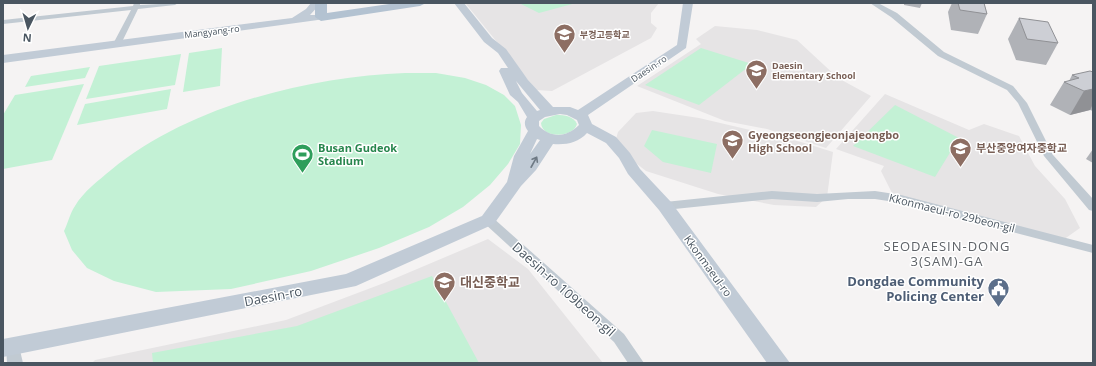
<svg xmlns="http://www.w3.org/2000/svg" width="1096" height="366" font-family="'Open Sans','Noto Sans KR',sans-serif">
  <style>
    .education { fill: #e6e4e5 }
    .green { fill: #c3f1d5 }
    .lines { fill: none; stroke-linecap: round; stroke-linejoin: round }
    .street { fill: #c1cad2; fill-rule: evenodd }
    .secondary { fill: #c1cbd6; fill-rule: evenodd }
    .primary { fill: #b3c2d1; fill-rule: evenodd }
    .wall { fill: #b0b2b7 }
    .shaded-wall { fill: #909195 }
    .building { fill: #cdcfd5; stroke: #909195 }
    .oneway { stroke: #6e7984 }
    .labels { text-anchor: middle; stroke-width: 3; stroke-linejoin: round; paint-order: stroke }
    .far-street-label { font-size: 9px; fill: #4a5661; stroke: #fff }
    .far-education-label { font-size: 9px; font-weight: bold; fill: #785e54; stroke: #fff; text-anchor: start }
    .education-label { font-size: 11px; font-weight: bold; fill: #785e54; stroke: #fff; text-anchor: start }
    .leisure-label { font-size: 11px; font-weight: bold; fill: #27864d; stroke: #fff; text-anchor: start }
    .street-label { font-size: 11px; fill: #4a5661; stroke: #fff }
    .quarter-label { font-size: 13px; letter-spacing: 1px; fill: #5f6368; stroke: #fff }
    .near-service-label { font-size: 13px; font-weight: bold; fill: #4e5e75; stroke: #fff; text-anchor: end }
    .near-education-label { font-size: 13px; font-weight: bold; fill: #785e54; stroke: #fff; text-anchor: start }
    .near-street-label { font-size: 13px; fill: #4a5661; stroke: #fff }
  </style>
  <rect width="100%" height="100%" fill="#f5f3f3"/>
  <g class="education">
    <polygon points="659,3 651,13 651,23 657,28 651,38 552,91 536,90 466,4"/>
    <polygon points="715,26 757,30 797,40 838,78 871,96 826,148 767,129 725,121 637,86 701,44 696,39"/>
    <polygon points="885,94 969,130 984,124 1019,136 1035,166 1065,199 1080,228 1063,240 1000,225 892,193 881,171 884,166 836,149"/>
    <polygon points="653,111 699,118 801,142 833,152 827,197 816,207 774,205 718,194 646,171 614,146 618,132 636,113"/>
    <polygon points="488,239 528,269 603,363 92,363 95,360 286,320 384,283"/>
  </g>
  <g class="green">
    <polygon points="519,3 576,3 539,13"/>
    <polygon points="222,48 220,86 183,92 189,53"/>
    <polygon points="701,48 752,64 699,105 645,85"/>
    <polygon points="181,54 175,85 86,99 99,66"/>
    <polygon points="90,67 85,78 25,87 31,76"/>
    <path d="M405 73H436L465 78 486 85 504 95 515 106 521 125 520 144 508 164 490 185 463 207 429 227 379 248 311 271 231 289 156 292 114 281 87 268 72 250 64 231C68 223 70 213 75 206 83 192 99 180 111 170 189 106 307 77 405 73Z"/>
    <polygon points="84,84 52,160 3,169 3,115 15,95"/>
    <polygon points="171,89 167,109 77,125 85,104"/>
    <polygon points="895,105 959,138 935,177 853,146"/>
    <path d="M556 115C565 115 573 116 577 124 573 138 542 139 541 123L544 119Z"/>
    <polygon points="652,130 717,144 711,173 663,162 644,146"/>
    <polygon points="432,276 479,363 153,363 152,353 297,326"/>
  </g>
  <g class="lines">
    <g class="street">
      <polygon points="134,3 140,3 140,5 178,3 175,5 138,9 121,44 117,46 113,44 131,10 3,24 3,20 133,6"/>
      <polygon points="870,3 878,3 897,13 944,52 1013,86 1027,103 1053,155 1093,199 1093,211 1089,210 1044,156 1018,103 1007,90 938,56 891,17"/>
      <polygon points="772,191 817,194 875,191 901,195 1093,245 1093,253 901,203 875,199 848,199 817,202 772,199 665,210 659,206 665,202"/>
      <polygon points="488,216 492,217 624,334 644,363 628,363 614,342 484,223 482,220 484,217"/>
      <polygon points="13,340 18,342 23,363 7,363 6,346 8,342"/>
    </g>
    <g class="secondary">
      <polygon points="311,3 321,3 310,15 325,15 326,17 325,19 3,63 3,55 292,18 306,9"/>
      <path d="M454 3H464L492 38 506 49 528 80 553 107H570L578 110 677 45 683 3H693L686 48 588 115 592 124 616 137 630 153 640 169 671 202 790 363H767L659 210 628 174 619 158 606 143 587 133C578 143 566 145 553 144L536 170 521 186 494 224 356 286 3 357V339L346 274 482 216 507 182 514 156 528 131C524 126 524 121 527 117L518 102 510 95 499 71 501 68H508L498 53 484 42ZM516 81 540 110 537 111 522 93ZM560 114 567 115 577 120 579 125C567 137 552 139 539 126V121L545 117ZM537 139 540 140 530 154Z"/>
    </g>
    <polygon class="primary" points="315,3 327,3 327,13 396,3 426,3 420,6 321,21 315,17"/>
  </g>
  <g class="wall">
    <polygon points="904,3 922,3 920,8 904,5"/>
    <polygon points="952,3 984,3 987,14 978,34 951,30 948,12"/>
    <polygon points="1019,18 1058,43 1046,65 1016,60 1008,39"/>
    <polygon points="1093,72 1093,111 1090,110 1070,115 1050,105 1064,82 1069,81 1072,75"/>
    <polygon points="1093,149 1093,163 1086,159"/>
  </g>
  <polygon class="shaded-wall" points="1093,89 1093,104 1090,110 1070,115 1084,91"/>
  <g class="building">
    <polygon points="958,3 984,3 987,14 960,10"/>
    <polygon points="1019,18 1048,22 1058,43 1027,39"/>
    <polygon points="1090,71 1093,72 1093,89 1084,91 1064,82 1079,78 1072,75"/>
  </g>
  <defs><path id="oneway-shaft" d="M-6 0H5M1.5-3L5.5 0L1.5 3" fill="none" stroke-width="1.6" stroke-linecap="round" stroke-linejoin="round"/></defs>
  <use class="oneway" href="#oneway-shaft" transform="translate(534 162) rotate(-61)"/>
  <defs>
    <symbol id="school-pin" viewBox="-11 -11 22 30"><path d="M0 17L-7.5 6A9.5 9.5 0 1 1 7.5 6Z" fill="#8d6e63" stroke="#fff"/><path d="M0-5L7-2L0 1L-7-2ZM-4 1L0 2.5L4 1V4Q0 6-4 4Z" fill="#fff"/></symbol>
    <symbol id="stadium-pin" viewBox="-11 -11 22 30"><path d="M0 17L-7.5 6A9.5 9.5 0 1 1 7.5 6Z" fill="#2e9e5b" stroke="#fff"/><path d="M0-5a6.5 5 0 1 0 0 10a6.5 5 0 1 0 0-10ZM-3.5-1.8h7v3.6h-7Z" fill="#fff"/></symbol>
    <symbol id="civic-pin" viewBox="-11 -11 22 30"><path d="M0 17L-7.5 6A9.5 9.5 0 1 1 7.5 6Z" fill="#5c6f8a" stroke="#fff"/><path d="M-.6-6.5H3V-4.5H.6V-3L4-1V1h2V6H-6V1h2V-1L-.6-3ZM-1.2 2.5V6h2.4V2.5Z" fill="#fff"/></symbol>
  </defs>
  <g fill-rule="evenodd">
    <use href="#school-pin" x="552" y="22" width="25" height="34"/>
    <use href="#school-pin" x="744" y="58" width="25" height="34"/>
    <use href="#school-pin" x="720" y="128" width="25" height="34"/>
    <use href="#school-pin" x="948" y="136" width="25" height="34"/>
    <use href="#stadium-pin" x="290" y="142" width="25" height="34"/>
    <use href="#school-pin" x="432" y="270" width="25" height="34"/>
    <use href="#civic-pin" x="986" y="276" width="25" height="34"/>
  </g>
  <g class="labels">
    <g class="far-street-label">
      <text transform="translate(212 32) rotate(-7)" y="3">Mangyang-ro</text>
      <text transform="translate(649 69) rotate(-34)" y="3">Daesin-ro</text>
    </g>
    <g class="far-education-label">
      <text x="580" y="38">부경고등학교</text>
      <text x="772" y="69">Daesin<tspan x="772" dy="10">Elementary School</tspan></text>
    </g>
    <g class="education-label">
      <text x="748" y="139">Gyeongseongjeonjajeongbo<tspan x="748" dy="13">High School</tspan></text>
      <text x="976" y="152">부산중앙여자중학교</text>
    </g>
    <g class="leisure-label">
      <text x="318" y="152">Busan Gudeok<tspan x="318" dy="13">Stadium</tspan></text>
    </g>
    <g class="street-label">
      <text transform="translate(952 213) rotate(14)" y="4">Kkonmaeul-ro 29beon-gil</text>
      <text transform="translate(708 266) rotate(54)" y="4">Kkonmaeul-ro</text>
    </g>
    <g class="quarter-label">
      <text x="947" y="251">SEODAESIN-DONG<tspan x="947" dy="15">3(SAM)-GA</tspan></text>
    </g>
    <g class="near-service-label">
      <text x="984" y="286">Dongdae Community<tspan x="984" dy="15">Policing Center</tspan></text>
    </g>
    <g class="near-education-label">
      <text x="460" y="287">대신중학교</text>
    </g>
    <g class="near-street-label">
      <text transform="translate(564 289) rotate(42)" y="5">Daesin-ro 109beon-gil</text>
      <text transform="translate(273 296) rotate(-11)" y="5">Daesin-ro</text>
    </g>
  </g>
  <rect width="1096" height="366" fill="none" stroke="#4a5661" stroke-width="8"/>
  <g transform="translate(28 28) rotate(185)" stroke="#ffffff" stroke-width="3" paint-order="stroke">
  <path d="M0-3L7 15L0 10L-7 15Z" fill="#4a5661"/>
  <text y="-6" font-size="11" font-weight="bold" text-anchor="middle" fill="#4a5661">N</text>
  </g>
</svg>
